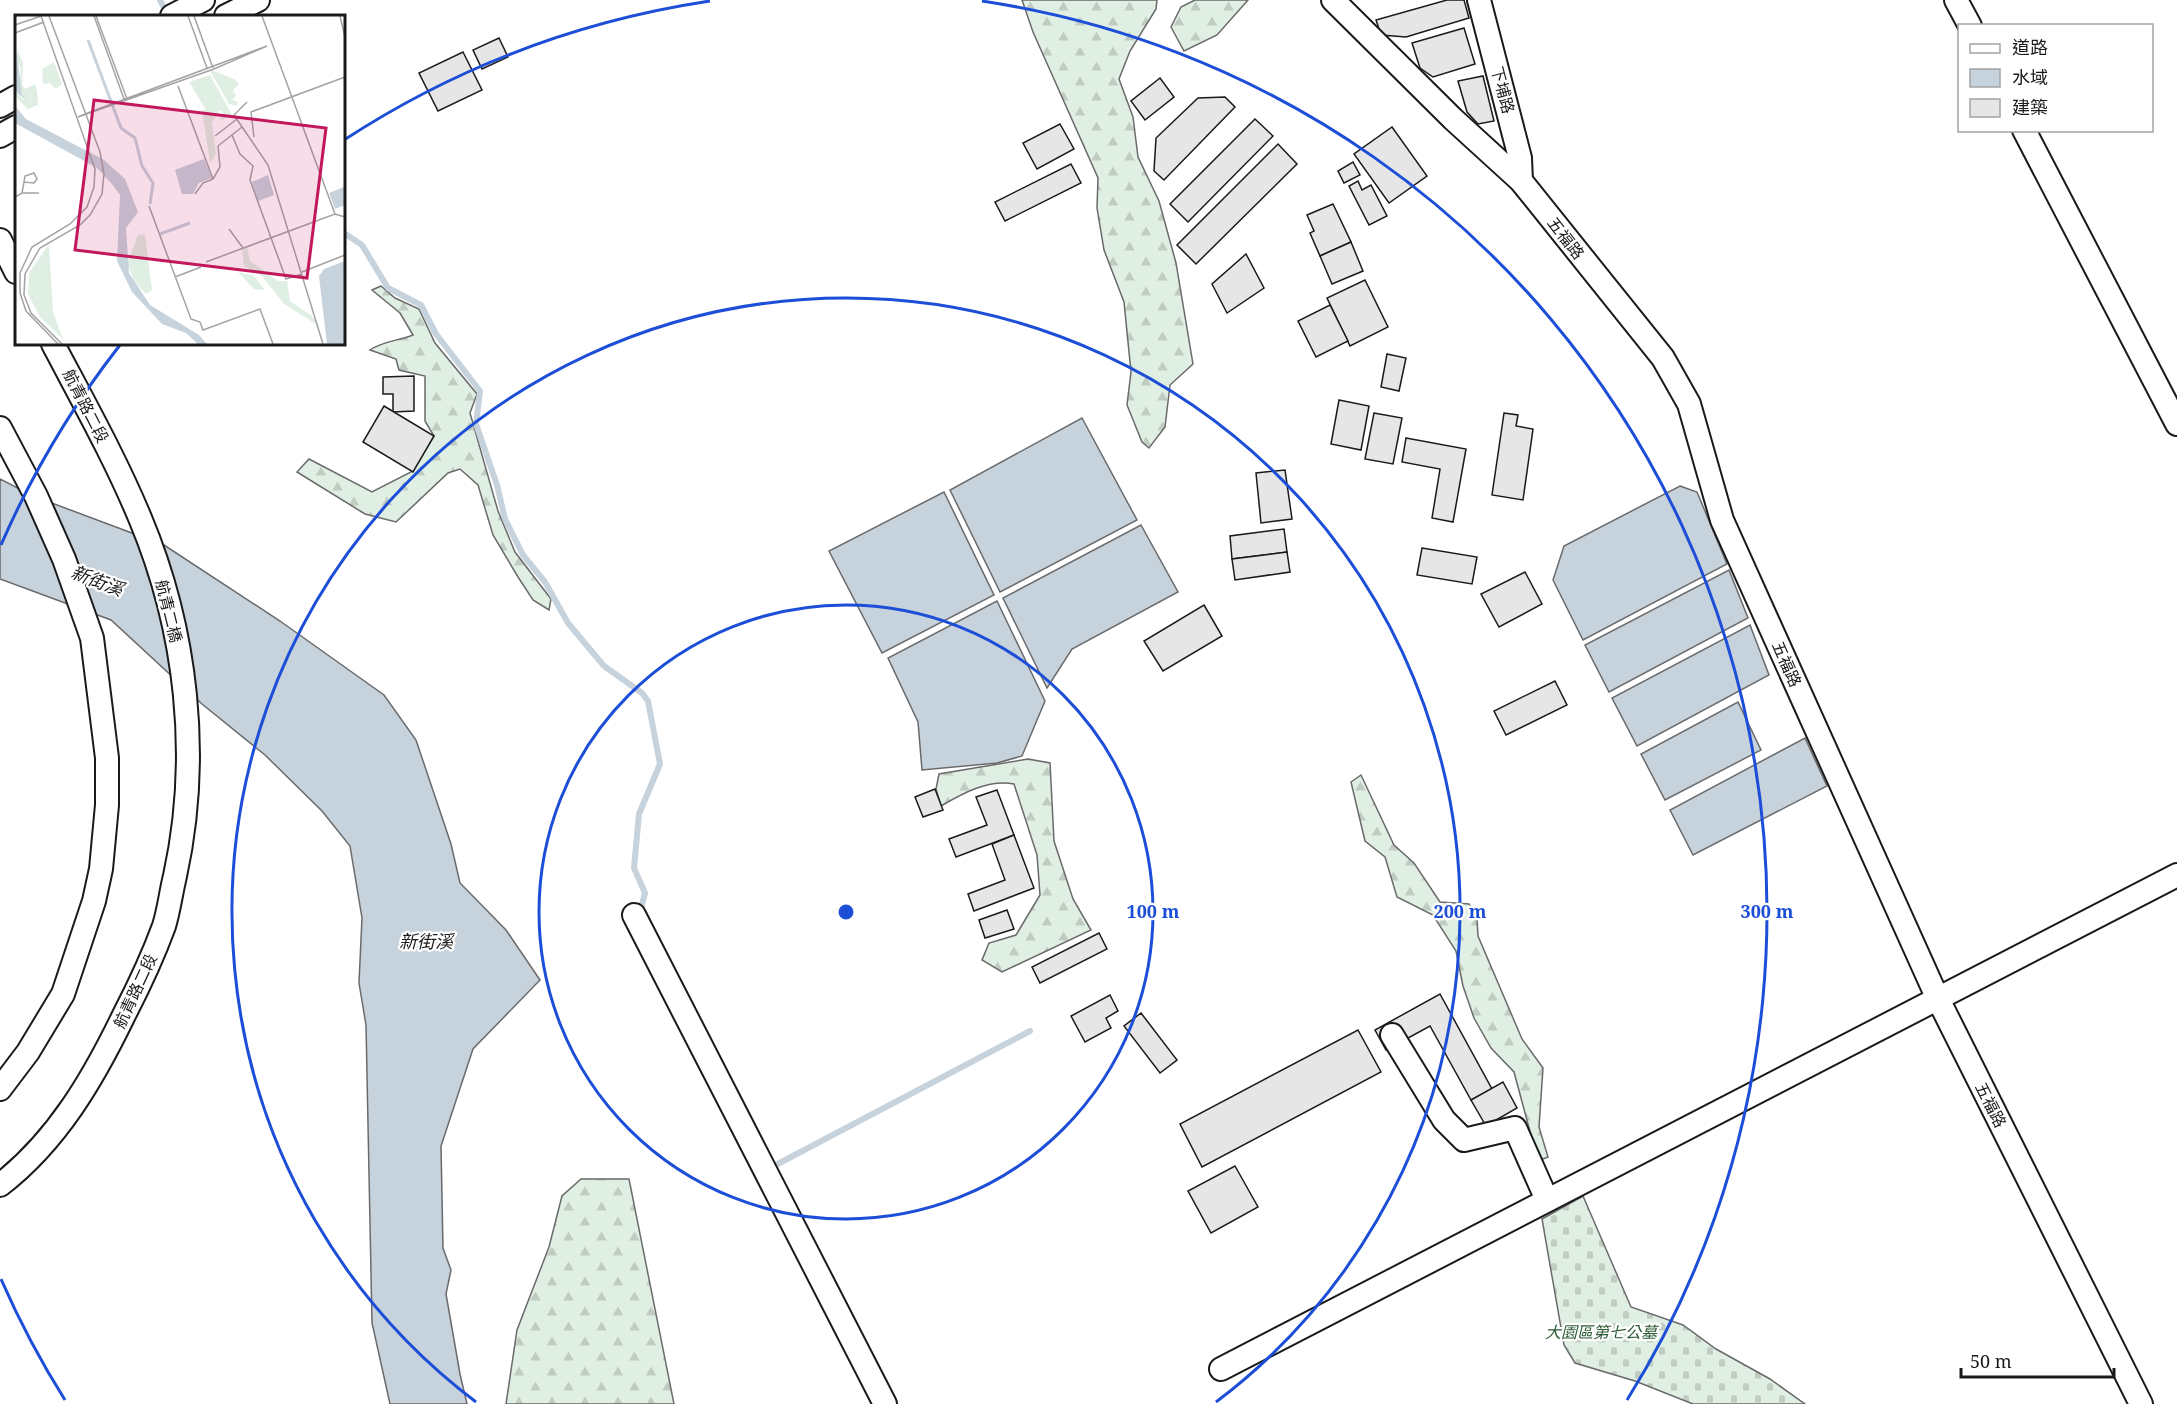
<svg xmlns="http://www.w3.org/2000/svg" width="2177" height="1404" font-family="'Noto Serif','Noto Sans TC',serif">
  <style>
    .forest { fill: url(#forest-firs); stroke: #6a6a6a; stroke-width: 1.5 }
    .cemetery { fill: url(#cemetery-stones); stroke: #6a6a6a; stroke-width: 1.5 }
    .water { fill: #c6d2dc; stroke: #6a6a6a; stroke-width: 1.5 }
    .lines { fill: none; stroke-linecap: round; stroke-linejoin: round }
    .stream { stroke: #c6d2dc; stroke-width: 6 }
    .building { fill: #e6e6e6; stroke: #1a1a1a; stroke-width: 1.5 }
    .minor-casing { stroke: #1a1a1a; stroke-width: 26 }
    .minor { stroke: #fff; stroke-width: 22 }
    .ring { fill: none; stroke: #1d4ed8; stroke-width: 3 }
    .labels { text-anchor: middle; stroke-width: 4.5; stroke-linejoin: round; paint-order: stroke }
    .street-label { font-size: 16px; fill: #1a1a1a; stroke: #fff }
    .park-label { font-size: 16px; font-style: italic; fill: #2b5a34; stroke: #fff }
    .water-label { font-size: 18px; font-style: italic; fill: #1a1a1a; stroke: #fff }
    .inset-river { fill: none; stroke: #c6d2dc; stroke-width: 3 }
    .inset-road { fill: none; stroke: #a3a3a3; stroke-width: 1.5 }
    .view { fill: #c2185b; fill-opacity: 0.15; stroke: #c2185b; stroke-width: 3 }
    .inset-edge { fill: none; stroke: #1a1a1a; stroke-width: 3 }
    .centre { fill: #1d4ed8; stroke: #fff; stroke-width: 3 }
    .ring-label { font-size: 18px; text-anchor: middle; font-weight: bold; fill: #1d4ed8; stroke: #fff; stroke-width: 4.5; stroke-linejoin: round; paint-order: stroke }
  </style>
  <defs>
    <pattern id="forest-firs" width="22" height="20" patternUnits="userSpaceOnUse" patternTransform="scale(1.5)"><rect width="22" height="20" fill="#e0efe3"/><path d="M5 1l3.5 6h-7zM16 11l3.5 6h-7z" fill="#c0ccc2"/></pattern>
    <pattern id="cemetery-stones" width="16" height="16" patternUnits="userSpaceOnUse" patternTransform="scale(1.5)"><rect width="16" height="16" fill="#e0efe3"/><path d="M2 7V4a2 2 0 0 1 4 0v3zM10 15v-3a2 2 0 0 1 4 0v3z" fill="#c0ccc2"/></pattern>
  </defs>
  <rect width="100%" height="100%" fill="#fff"/>
  <g class="forest">
    <polygon points="1022,0 1157,0 1156,9 1130,51 1119,79 1133,117 1138,157 1159,201 1176,263 1193,364 1170,385 1165,427 1149,448 1142,442 1127,405 1131,372 1124,302 1104,250 1097,208 1098,178 1033,32"/>
    <polygon points="1195,0 1248,0 1217,35 1184,51 1171,27 1181,7"/>
    <path d="M381 286 395 298 419 309 435 343 477 394 470 413 498 511 515 552 551 599 549 610 533 600 518 577 493 535 478 485 460 469 448 473 396 522 365 514 297 472 309 459 372 492 413 471 434 436 425 421V376L399 370 396 359 370 350C383 341 398 341 413 335L400 313 372 290Z"/>
    <path d="M1028 759 1050 763 1054 841 1073 899 1091 930 1002 972 982 960 989 943 1016 935 1040 895 1037 855 1014 784C989 779 963 793 941 806L936 789 939 774Z"/>
    <polygon points="1361,775 1394,845 1414,863 1440,902 1469,904 1477,919 1478,936 1522,1039 1543,1068 1539,1127 1548,1157 1538,1161 1514,1072 1491,1048 1474,1018 1463,986 1456,951 1433,915 1397,897 1385,857 1365,841 1351,782"/>
    <polygon points="581,1179 629,1179 674,1404 506,1404 517,1330 549,1247 562,1196"/>
  </g>
  <polygon class="cemetery" points="1583,1196 1631,1307 1683,1325 1716,1349 1770,1379 1805,1404 1693,1404 1635,1381 1575,1363 1564,1345 1542,1219"/>
  <g class="water">
    <polygon points="1082,418 1137,520 1000,592 950,490"/>
    <polygon points="0,479 33,496 164,545 280,621 384,695 416,740 451,844 460,883 506,930 540,980 473,1049 441,1146 443,1248 451,1270 446,1294 460,1374 467,1404 390,1404 372,1323 366,1025 359,983 362,918 350,846 322,811 265,755 202,704 111,620 0,579"/>
    <polygon points="1680,486 1697,492 1727,564 1583,640 1553,580 1564,546"/>
    <polygon points="944,492 994,595 882,653 829,551"/>
    <polygon points="1141,525 1178,592 1072,649 1047,688 1003,598"/>
    <polygon points="1729,570 1748,618 1609,692 1585,645"/>
    <polygon points="997,601 1045,701 1022,756 997,763 922,770 918,722 888,658"/>
    <polygon points="1750,625 1769,675 1637,746 1612,698"/>
    <polygon points="1738,702 1761,750 1665,800 1641,754"/>
    <polygon points="1805,738 1827,786 1693,855 1670,810"/>
  </g>
  <g class="lines">
    <g class="stream">
      <polyline points="160,0 167,13"/>
      <polyline points="344,233 362,245 388,288 421,305 436,334 480,391 476,424 497,485 505,519 523,555 545,582 568,623 604,666 642,693 648,701 660,764 639,814 634,868 645,893 640,912"/>
      <polyline points="770,1163 772,1167 1030,1031"/>
    </g>
  </g>
  <g class="building">
    <polygon points="1447,0 1464,0 1469,18 1406,37 1381,35 1376,20"/>
    <polygon points="1464,28 1475,64 1433,77 1420,68 1412,43"/>
    <polygon points="499,38 508,57 482,69 473,50"/>
    <polygon points="463,52 482,90 438,111 419,73"/>
    <polygon points="1483,76 1494,121 1478,124 1467,112 1458,81"/>
    <polygon points="1160,78 1174,97 1145,120 1131,101"/>
    <polygon points="1225,97 1235,107 1164,180 1154,171 1156,138 1198,98"/>
    <polygon points="1255,119 1273,136 1188,222 1170,204"/>
    <polygon points="1060,124 1074,149 1037,169 1023,143"/>
    <polygon points="1392,127 1427,176 1389,203 1354,154"/>
    <polygon points="1278,144 1297,164 1196,264 1177,245"/>
    <polygon points="1353,162 1360,175 1344,183 1338,171"/>
    <polygon points="1071,164 1081,183 1005,221 995,202"/>
    <polygon points="1358,181 1362,190 1371,185 1387,216 1369,225 1349,186"/>
    <polygon points="1333,204 1351,242 1320,256 1310,233 1314,231 1307,215"/>
    <polygon points="1351,242 1363,271 1332,284 1320,256"/>
    <polygon points="1246,254 1264,288 1227,313 1212,284"/>
    <polygon points="1365,280 1388,327 1350,346 1327,298"/>
    <polygon points="1330,305 1348,341 1316,357 1298,321"/>
    <polygon points="1387,354 1406,358 1399,391 1381,387"/>
    <polygon points="414,376 414,411 393,412 393,394 383,394 383,377"/>
    <polygon points="1339,400 1369,406 1361,450 1331,444"/>
    <polygon points="384,406 434,436 413,472 363,442"/>
    <polygon points="1374,413 1402,418 1393,464 1365,459"/>
    <polygon points="1504,413 1518,415 1516,426 1533,429 1523,500 1492,495"/>
    <polygon points="1406,438 1466,449 1453,522 1432,518 1440,469 1402,462"/>
    <polygon points="1285,470 1292,519 1261,523 1256,473"/>
    <polygon points="1284,529 1287,552 1232,559 1230,536"/>
    <polygon points="1422,548 1477,557 1472,584 1417,575"/>
    <polygon points="1287,552 1290,572 1235,580 1232,559"/>
    <polygon points="1525,572 1542,604 1499,627 1481,594"/>
    <polygon points="1204,605 1222,636 1163,671 1144,641"/>
    <polygon points="1555,681 1567,705 1506,735 1494,711"/>
    <polygon points="935,789 943,810 923,817 915,797"/>
    <polygon points="997,790 1014,835 956,857 949,839 987,825 976,797"/>
    <polygon points="1014,835 1034,888 974,911 968,894 1005,880 992,844"/>
    <polygon points="1007,910 1014,929 985,938 979,920"/>
    <polygon points="1099,933 1107,949 1040,983 1032,967"/>
    <polygon points="1440,994 1492,1089 1471,1100 1430,1026 1386,1050 1375,1030"/>
    <polygon points="1110,995 1118,1011 1106,1018 1111,1028 1085,1042 1071,1016"/>
    <polygon points="1141,1013 1177,1060 1160,1073 1124,1026"/>
    <polygon points="1358,1030 1381,1072 1202,1167 1180,1124"/>
    <polygon points="1503,1082 1517,1108 1486,1126 1471,1100"/>
    <polygon points="1235,1166 1258,1207 1211,1233 1188,1191"/>
  </g>
  <g class="lines">
    <defs>
      <g id="minor">
        <polyline points="1333,0 1453,119 1521,181 1663,358 1689,404 1722,520 1937,997 2141,1404"/>
        <polyline points="1479,0 1520,158 1521,181"/>
        <polyline points="1956,0 1970,26"/>
        <polyline points="172,16 203,0"/>
        <polyline points="226,16 258,0"/>
        <polyline points="0,106 16,97"/>
        <polyline points="2024,130 2177,424"/>
        <polyline points="0,136 16,127"/>
        <polyline points="0,240 16,272"/>
        <polyline points="0,428 36,496 64,559 92,638 107,758 107,805 101,869 94,901 63,994 28,1052 0,1089"/>
        <polyline points="634,915 885,1404"/>
        <polyline points="1392,1035 1444,1120 1464,1140 1515,1128 1547,1200"/>
        <path d="M0 1185C57 1141 93 1079 124 1015 139 986 153 956 164 926 169 910 171 892 175 876 201 757 187 630 140 518 115 458 83 401 53 344"/>
        <polyline points="1221,1369 2177,875"/>
      </g>
    </defs>
    <use href="#minor" class="minor-casing"/>
    <use href="#minor" class="minor"/>
  </g>
  <g class="ring">
    <circle cx="846" cy="912" r="307"/>
    <path d="M476 1402A614 614 0 1 1 1216 1402"/>
    <path d="M65 1400A921 921 0 0 1 1 1279M1 545A921 921 0 0 1 120 345M344 140A921 921 0 0 1 710 1M982 1A921 921 0 0 1 1627 1400"/>
  </g>
  <g class="labels">
    <g class="street-label">
      <text transform="translate(1503 90) rotate(75)" y="6">下埔路</text>
      <text transform="translate(1566 238) rotate(52)" y="6">五福路</text>
      <text transform="translate(86 406) rotate(63)" y="6">航青路二段</text>
      <text transform="translate(169 611) rotate(76)" y="6">航青二橋</text>
      <text transform="translate(1787 664) rotate(66)" y="6">五福路</text>
      <text transform="translate(135 991) rotate(-65)" y="6">航青路二段</text>
      <text transform="translate(1991 1105) rotate(63)" y="6">五福路</text>
    </g>
    <g class="park-label">
      <text x="1601" y="1338">大園區第七公墓</text>
    </g>
    <g class="water-label">
      <text transform="translate(97 581) rotate(21)" y="6">新街溪</text>
      <text x="426" y="948">新街溪</text>
    </g>
  </g>
  <g transform="translate(15 15)">
    <rect width="330" height="330" fill="#fff"/>
    <path d="M3 36 8 48 7 70 10 74 20 69 22 76 23 90 13 94 0 81V76L9 86 4 67 6 53 0 42ZM39 47 47 69 40 74 35 68 28 69 27 54ZM194 54 221 65 224 69 218 75 221 81 217 85 223 87 222 91 214 89ZM195 60 217 100 204 106 209 98 205 95 197 108 201 139 195 148 187 95H191L174 67ZM130 219 137 275 131 279 120 267 112 249 123 220Z" fill="#e0efe3"/>
    <path d="M232 233 235 246 263 266H272L275 286 297 301 304 311 269 289 247 261 229 251 227 235ZM223 257 239 261 250 275 239 274Z" fill="#e0efe3"/>
    <path d="M34 229 38 297 48 324 25 302 13 279 14 258Z" fill="#e0efe3"/>
    <path d="M2 40 7 80 12 86 0 76ZM0 91 11 104 89 145 110 164 123 197 111 213 114 258 135 290 184 320 192 329H183L171 318 147 309 117 277 102 246 105 180 97 169 82 153 0 108ZM189 144 197 163 184 168 178 179H167L160 155ZM253 160 259 180 243 186 237 167ZM329 172 330 190 320 194 314 178ZM330 246V329H312L304 261 309 254Z" fill="#c6d2dc"/>
    <path class="inset-river" d="M73 25 106 113 120 123 127 151 138 168 135 189M145 219 175 208"/>
    <path class="inset-road" d="M26 1 80 154 79 172 72 192 55 209 17 232 5 258V278L11 296 43 329M34 1 85 137 89 159 87 179 75 200 65 210 25 233 10 259 9 280 16 298 47 329M79 1 109 84M81 1 112 84M173 1 192 53M179 1 198 53M247 1 320 199M325 1 330 22M0 10 26 1M0 18 29 7M252 31 199 54 63 102 70 99ZM163 71 198 164M232 87 219 100 253 150 308 329M217 120 225 139 238 151 235 165 271 264 287 259M200 121 222 104M239 122 236 97 330 62M198 164 205 152 203 131 227 112M7 178 9 167 19 168 22 164 19 158 10 161 9 167M180 179 188 168 198 164M0 182 7 178H24M134 191 176 304 185 307 188 315 245 294 258 329M214 214 228 233M191 247 320 199 330 202M287 257 330 240M160 262 186 252"/>
    <path class="view" d="M79 85 311 113 292 263 60 235Z"/>
    <rect width="330" height="330" class="inset-edge"/>
  </g>
  <circle cx="846" cy="912" r="9" class="centre"/>
  <g class="ring-label">
    <text x="1153" y="918">100 m</text>
    <text x="1460" y="918">200 m</text>
    <text x="1767" y="918">300 m</text>
  </g>
  <rect x="1958" y="24" width="195" height="108" fill="#ffffff" stroke="#a3a3a3" stroke-width="1.5"/>
  <rect x="1970" y="44" width="30" height="9" fill="#ffffff" stroke="#a3a3a3" stroke-width="1.5"/>
  <text x="2012" y="54" font-size="18" fill="#1a1a1a">道路</text>
  <rect x="1970" y="69" width="30" height="18" fill="#c6d2dc" stroke="#a3a3a3" stroke-width="1.5"/>
  <text x="2012" y="84" font-size="18" fill="#1a1a1a">水域</text>
  <rect x="1970" y="99" width="30" height="18" fill="#e6e6e6" stroke="#a3a3a3" stroke-width="1.5"/>
  <text x="2012" y="114" font-size="18" fill="#1a1a1a">建築</text>
  <path d="M1961 1368v9h153v-9" fill="none" stroke="#1a1a1a" stroke-width="3"/>
  <text x="1970" y="1368" font-size="18" fill="#1a1a1a" stroke="#ffffff" stroke-width="4.5" paint-order="stroke">50 m</text>
</svg>
